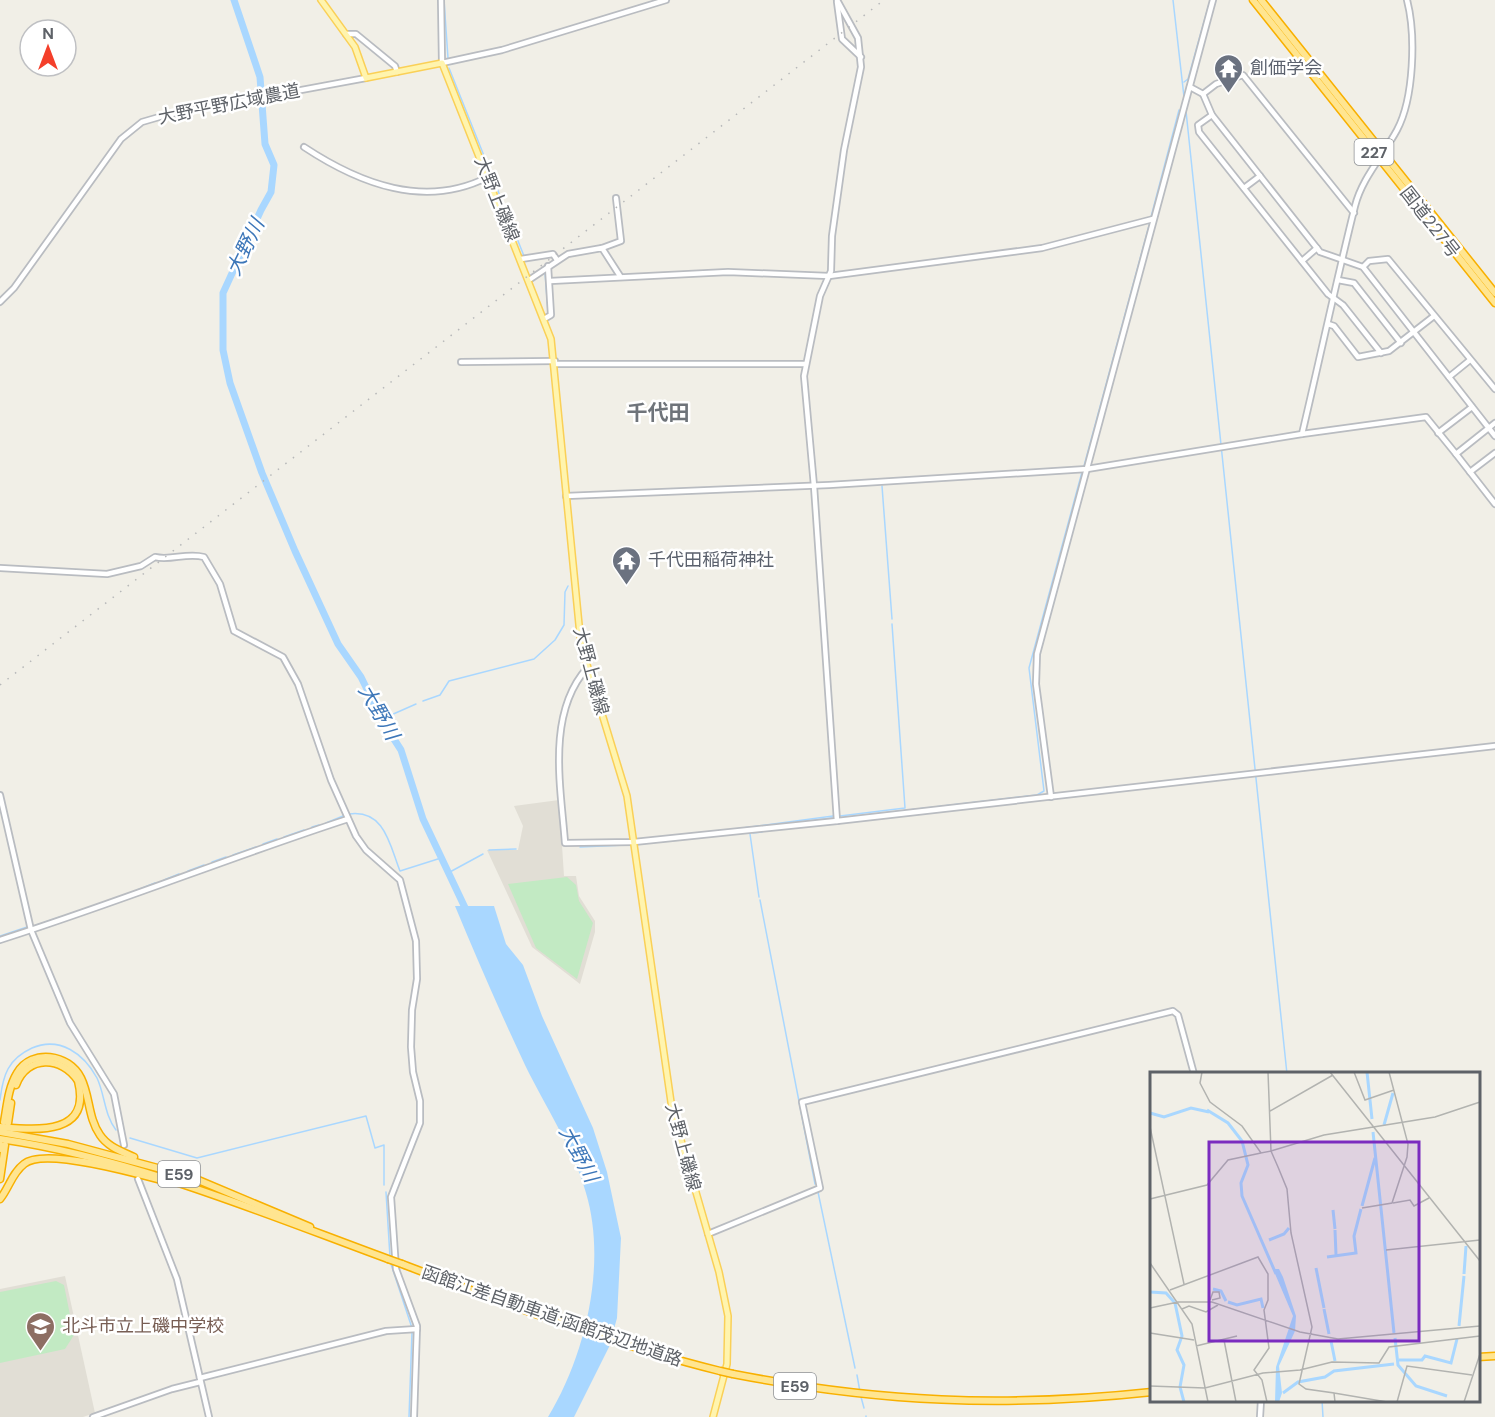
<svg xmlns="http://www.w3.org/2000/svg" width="1495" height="1417" font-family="'DM Sans','Noto Sans JP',sans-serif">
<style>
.education{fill:#e1ded5}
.green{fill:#c2eac3}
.water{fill:#a9d7ff}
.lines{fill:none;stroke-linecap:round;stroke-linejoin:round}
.stream{stroke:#a9d7ff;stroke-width:1.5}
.river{stroke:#a9d7ff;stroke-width:7}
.minor-casing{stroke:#b9bcc1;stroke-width:8}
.major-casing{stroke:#fad057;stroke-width:8}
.highway-casing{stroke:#f8b000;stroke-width:9}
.minor{stroke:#fff;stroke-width:4.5}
.major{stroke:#fff4ae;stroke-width:5}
.highway{stroke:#ffe590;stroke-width:6}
.rail{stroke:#b7b8b9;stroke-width:1.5;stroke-dasharray:1.5 8;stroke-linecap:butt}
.highway-bridge-casing{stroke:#f8b000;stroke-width:9;stroke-linecap:butt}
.highway-bridge{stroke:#ffe590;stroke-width:6}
.labels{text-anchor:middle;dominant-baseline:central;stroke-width:5;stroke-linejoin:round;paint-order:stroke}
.shield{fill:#fff;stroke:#8e9195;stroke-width:1.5}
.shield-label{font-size:16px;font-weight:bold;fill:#5e6268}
.worship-label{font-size:18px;fill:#5b616d;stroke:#fff;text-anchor:start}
.street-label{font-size:18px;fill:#5e6268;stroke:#fff}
.education-label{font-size:18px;fill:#785e54;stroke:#fff;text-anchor:start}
.water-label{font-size:20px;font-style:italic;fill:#3d77b9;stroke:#fff}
.quarter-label{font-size:21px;font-weight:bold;fill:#6f747a;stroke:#fff}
.inset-river{fill:none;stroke:#a9d7ff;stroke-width:3}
.inset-road{fill:none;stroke:#b2b3b0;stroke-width:1.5}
.view{fill:#7b2cbf;fill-opacity:0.15;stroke:#7b2cbf;stroke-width:3}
.inset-edge{fill:none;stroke:#5e6268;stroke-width:3}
</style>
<rect width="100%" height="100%" fill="#f1efe7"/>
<g class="education">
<polygon points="559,800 564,876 576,876 579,896 595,921 595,932 580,984 532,947 487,850 518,850 523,826 514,806"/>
<polygon points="65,1276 95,1413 83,1417 0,1417 0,1289"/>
</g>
<g class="green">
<polygon points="567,877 576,885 579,901 593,923 577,979 536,948 508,884"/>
<polygon points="56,1281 64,1285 74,1335 65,1349 0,1363 0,1292"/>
</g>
<path class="water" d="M455,906H494L506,944L523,965L542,1016L593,1128L607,1172L621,1238L617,1318L609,1347L574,1417H548C586,1355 607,1263 586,1193C575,1152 544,1104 525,1065C500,1012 477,959 455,906Z"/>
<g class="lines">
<g class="stream">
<polyline points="444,0 448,58"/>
<polyline points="1173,0 1184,97"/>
<polyline points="449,68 524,256"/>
<polyline points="1184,82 1188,79 1209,4"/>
<polyline points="1186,111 1287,1074"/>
<polyline points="1151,217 1179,110"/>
<polyline points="545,273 548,311"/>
<polyline points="1084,466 1150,222"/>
<polyline points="882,486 892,619"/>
<polyline points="423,701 440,695 449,681 534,659 555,640 564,625 565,592 568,586"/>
<polyline points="382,719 416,704"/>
<path d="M349,814C385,809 390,846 400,871L441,858"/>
<polyline points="840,816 905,808 892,624"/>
<polyline points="840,818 1037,795 1044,791 1029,668 1082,472"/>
<polyline points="326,823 343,816"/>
<polyline points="765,826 832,818"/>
<polyline points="312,827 319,825"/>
<polyline points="735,829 833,816"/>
<polyline points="753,833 762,832"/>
<polyline points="750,834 759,897"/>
<polyline points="284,837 304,830"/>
<polyline points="263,844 277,839"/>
<polyline points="640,844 733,834"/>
<polyline points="580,847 625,845"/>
<polyline points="489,850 516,849"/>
<polyline points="233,855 256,847"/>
<polyline points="212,862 226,857"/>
<polyline points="188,871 204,865"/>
<polyline points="448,873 483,854"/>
<polyline points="164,880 179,874"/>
<polyline points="135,891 155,883"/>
<polyline points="119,897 128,894"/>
<polyline points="760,900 815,1184"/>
<polyline points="69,914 85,909"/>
<polyline points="37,925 60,917"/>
<polyline points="0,936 27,927"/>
<path d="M0,1100C3,1075 8,1059 32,1048C60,1036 84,1054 97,1078C105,1095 104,1114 116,1130"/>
<polyline points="130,1138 197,1158 366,1116 375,1148 384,1145 384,1185"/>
<polyline points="386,1192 390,1257"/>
<polyline points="818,1192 855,1368"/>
<polyline points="390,1261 412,1328"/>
<polyline points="857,1375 860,1392"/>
<polyline points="861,1397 864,1408"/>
<polyline points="1322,1400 1323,1417"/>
<polyline points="866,1416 866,1417"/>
<polyline points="409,1417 412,1332"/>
</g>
<polyline class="river" points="234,0 260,77 265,144 274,165 271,192 261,210 223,293 223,350 230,383 262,473 295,551 338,644 361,677 383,722 401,750 423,819 468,914"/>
<defs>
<g id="minor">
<polyline points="441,0 442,63 502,50 666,0"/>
<polyline points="837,2 842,39 861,57"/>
<polyline points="346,34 356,34 395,66 397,72"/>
<polyline points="1190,87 1203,94 1216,84 1243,75 1354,213"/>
<polyline points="1203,94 1212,115 1320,252 1363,267 1495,436"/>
<polyline points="1212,115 1198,125 1199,132 1328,294 1343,305 1381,353"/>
<path d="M304,147C360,184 425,209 488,177"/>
<polyline points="1244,188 1260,176"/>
<polyline points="602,248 621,241 616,198"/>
<polyline points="521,259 553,254 557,260"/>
<polyline points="1302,261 1317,248"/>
<polyline points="1363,267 1369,261 1388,259 1495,389"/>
<polyline points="529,280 568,254 602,248 620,276"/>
<polyline points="1338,280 1354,283 1401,343"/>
<polyline points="550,281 728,272 829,276 1042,248 1153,219"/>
<polyline points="0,302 14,288 121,139 142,122 166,115 366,78"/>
<polyline points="544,319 551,315 548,266"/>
<polyline points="1328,324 1334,326 1358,357 1389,351 1434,316"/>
<polyline points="461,362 555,361"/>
<polyline points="555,364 806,364"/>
<polyline points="1449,377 1470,360"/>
<polyline points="1438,433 1472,407"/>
<polyline points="1302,434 1426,417 1456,454 1495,423"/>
<polyline points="1456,454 1495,504"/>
<polyline points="1470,472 1495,453"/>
<path d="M566,496L829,485L1087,469L1302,434C1320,358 1336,282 1355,206C1362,178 1383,156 1397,130C1414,98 1416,35 1407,0"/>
<path d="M0,568L107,574L141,566L155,557C171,561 187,552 204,557L220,584L234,631L283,657L298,684L331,780L356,836L366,850L400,880L416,941L417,979L412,1010L411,1047L413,1072L420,1101V1123L391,1197L396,1269L417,1326L414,1417"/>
<path d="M587,668C546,714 561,788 565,843L634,842L837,821L1495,746"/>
<polyline points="0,795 31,930 70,1023 114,1094 124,1145"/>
<polyline points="1051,797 1036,684 1037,654 1213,0"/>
<polyline points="837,821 814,486 804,376 820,296 831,271 832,236 844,150 861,67 858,38 837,0"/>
<path d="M0,940C117,903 231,857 348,819"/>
<polyline points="138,1179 177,1279 209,1417"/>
<polyline points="708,1234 820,1188 802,1102 1173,1011 1178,1015 1194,1074"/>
<polyline points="200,1378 386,1331 417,1329"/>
<polyline points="93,1417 172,1389 200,1382"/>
<polyline points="1260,1417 1261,1400"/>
</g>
<polyline id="major" points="321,0 355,47 366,78 442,63 551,339 581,645 627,796 672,1109 719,1272 728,1316 727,1364 713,1417"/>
<g id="highway">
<polyline points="1253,0 1495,303"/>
<polyline points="1261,0 1495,293"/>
<path d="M4,1122C7,1106 8,1088 17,1073C32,1048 69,1054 81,1078C90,1096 88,1118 100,1135C108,1147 121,1151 134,1157"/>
<polyline points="8,1123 11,1103"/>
<path d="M0,1127C36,1130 92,1136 78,1081C62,1056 27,1055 16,1085"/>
<polyline points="0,1132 68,1144 191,1177 310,1227"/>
<path d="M0,1139C135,1159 260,1212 388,1259"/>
<polyline points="0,1149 1,1145"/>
<polyline points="0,1179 5,1145"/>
<path d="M0,1199C9,1188 12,1173 24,1164C43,1147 135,1173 161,1180"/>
<path d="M402,1264C507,1304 611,1344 720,1371"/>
<polyline points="1478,1357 1495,1356"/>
<path d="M733,1374C878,1402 1004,1408 1152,1392"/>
</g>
</defs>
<use href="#minor" class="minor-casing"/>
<use href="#major" class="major-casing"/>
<use href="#highway" class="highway-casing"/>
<use href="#minor" class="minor"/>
<use href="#major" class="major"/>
<use href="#highway" class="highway"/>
<polyline class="rail" points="0,685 884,0"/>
<defs>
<g id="highway-bridge">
<polyline points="388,1259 402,1264"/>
<polyline points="720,1371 733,1374"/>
</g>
</defs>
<use href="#highway-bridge" class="highway-bridge-casing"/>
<use href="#highway-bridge" class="highway-bridge"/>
</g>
<defs>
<symbol id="temple-pin" viewBox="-11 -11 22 30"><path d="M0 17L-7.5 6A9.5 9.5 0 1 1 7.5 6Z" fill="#6b7280" stroke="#fff"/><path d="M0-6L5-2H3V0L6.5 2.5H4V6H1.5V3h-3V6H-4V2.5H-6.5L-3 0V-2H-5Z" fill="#fff"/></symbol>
<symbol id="school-pin" viewBox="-11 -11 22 30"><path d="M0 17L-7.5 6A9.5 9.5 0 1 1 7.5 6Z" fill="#8d6e63" stroke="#fff"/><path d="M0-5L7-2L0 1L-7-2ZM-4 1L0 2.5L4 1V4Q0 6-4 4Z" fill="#fff"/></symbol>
</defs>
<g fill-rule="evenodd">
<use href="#temple-pin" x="1212" y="52" width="33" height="45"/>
<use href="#temple-pin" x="610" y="544" width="33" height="45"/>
<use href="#school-pin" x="24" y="1310" width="33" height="45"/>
</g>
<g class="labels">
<g class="shield">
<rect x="1354.5" y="139" width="39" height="26" rx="4.5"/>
<rect x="158" y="1161" width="42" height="26" rx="4.5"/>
<rect x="774" y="1373" width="42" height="26" rx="4.5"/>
</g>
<g class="shield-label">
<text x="1374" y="152">227</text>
<text x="179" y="1174">E59</text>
<text x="795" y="1386">E59</text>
</g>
<g class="worship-label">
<text x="1250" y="68">創価学会</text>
<text x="648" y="560">千代田稲荷神社</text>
</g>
<g class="street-label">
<text transform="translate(229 104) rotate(-11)">大野平野広域農道</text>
<text transform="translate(497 199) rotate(68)">大野上磯線</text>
<text transform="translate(1430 222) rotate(52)">国道227号</text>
<text transform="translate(591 671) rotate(75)">大野上磯線</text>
<text transform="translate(683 1147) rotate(75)">大野上磯線</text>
<text transform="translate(552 1316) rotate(19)">函館江差自動車道;函館茂辺地道路</text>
</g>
<g class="education-label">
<text x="62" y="1326">北斗市立上磯中学校</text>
</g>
<g class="water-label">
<text transform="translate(245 247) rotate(-64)">大野川</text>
<text transform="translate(379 712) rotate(60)">大野川</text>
<text transform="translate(579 1154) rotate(62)">大野川</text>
</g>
<g class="quarter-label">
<text x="658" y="413">千代田</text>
</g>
</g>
<g transform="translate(1150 1072)">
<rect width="330" height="330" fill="#f1efe7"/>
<path d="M123,197H129L133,205L146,244L145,259L129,294L132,321L129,330H125L126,295L143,244Z" fill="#a9d7ff"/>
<path class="inset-river" d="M217,0L222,47M57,38L78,51L92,69L98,93L91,111L92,124L126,202M0,41L14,45L41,36L59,40M234,53L243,21M223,60L244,261M212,134L225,86M183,138L185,157M185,158L186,183M119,168L134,162L139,156M177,185L206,181L204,164L211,137M166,196L174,236M314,202L316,174M63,217L71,219L76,229M0,220L16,221L25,231L32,264L27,278L34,293L30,315L34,330M78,230L87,233L111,227L113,236M174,237L179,262M309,254L314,204M245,266L248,293L266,314L297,324M181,269L185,289M249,288H272L275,284L301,291L307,267M133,321L148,310L175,305L184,299L244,292"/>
<path class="inset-road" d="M52,0L50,11L60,30L92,54L111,81L121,79L128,95L137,117L141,161L162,255L149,312L156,317L184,321L185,330M118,0L121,79L174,63L285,45L330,30M180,0L330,189M204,0L215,28L244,18M120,39L183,3M0,55L34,212M0,127L57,113L78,88L111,81M243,131L260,128L264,134L279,126M212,136L242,131L257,85L258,72L239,0M236,178L330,168M0,191L42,252L58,330M20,218L108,185L118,202V228L114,238L119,276L104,298L112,308L117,330M60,228L63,220H69L70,226L62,228M0,236L28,230H62L150,260L188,267L330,254M32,237L39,234L56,240L68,233M0,261L44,268M74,268L86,330M46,274L87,264M0,314L55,316L113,301L150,298L182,290L229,291L239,275L330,264M184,321L237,330M247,330L257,294L322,303M314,330L330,282"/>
<path class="view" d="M59,70H269V269H59Z"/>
<rect width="330" height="330" class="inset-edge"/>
</g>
<g transform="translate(48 48)"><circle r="28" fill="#ffffff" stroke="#bfc0c3" stroke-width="1.5"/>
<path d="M0-4.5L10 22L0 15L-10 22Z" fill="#f43f2a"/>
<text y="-9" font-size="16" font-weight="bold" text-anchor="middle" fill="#5e6268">N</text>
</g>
</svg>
